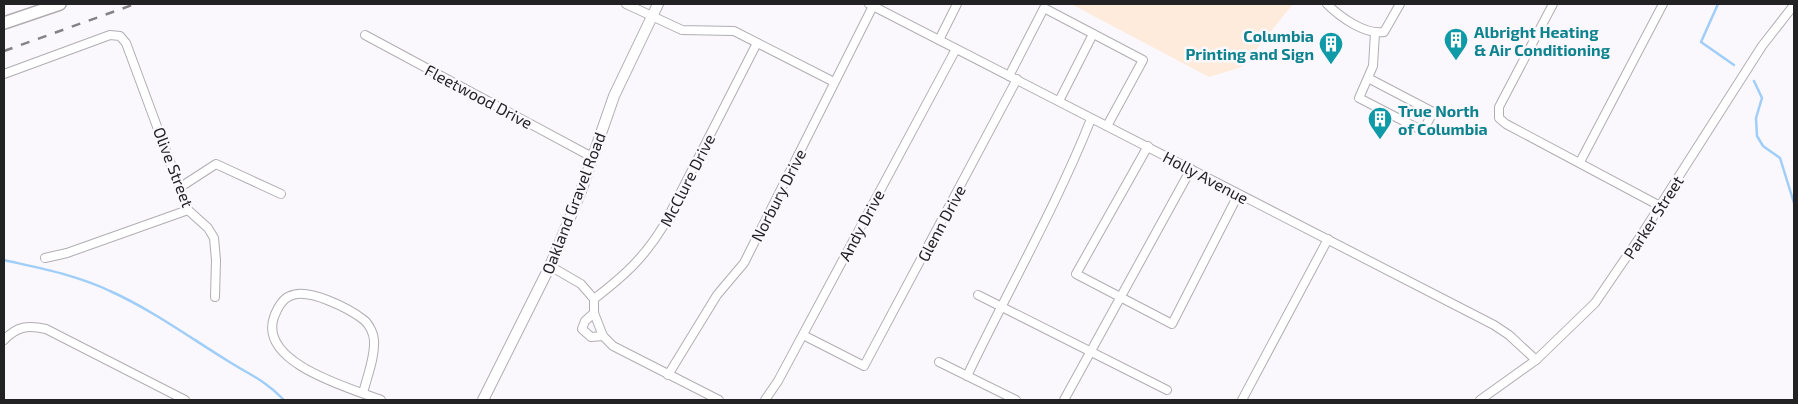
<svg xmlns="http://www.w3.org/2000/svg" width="1798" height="404" font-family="'Exo 2',sans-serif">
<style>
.industrial{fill:#ffebdb}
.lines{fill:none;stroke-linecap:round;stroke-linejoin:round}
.stream{stroke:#a0cef8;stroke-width:2.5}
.minor-casing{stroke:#b0aeb3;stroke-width:10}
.tertiary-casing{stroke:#b0aeb3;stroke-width:12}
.secondary-casing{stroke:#b0aeb3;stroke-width:14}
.minor{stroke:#fff;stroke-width:8}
.tertiary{stroke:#fff;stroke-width:10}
.secondary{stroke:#fff;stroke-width:11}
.rail{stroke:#848285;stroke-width:2.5;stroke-dasharray:9 9;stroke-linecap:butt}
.labels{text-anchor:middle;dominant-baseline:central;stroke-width:5;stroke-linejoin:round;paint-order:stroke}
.culture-label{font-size:16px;font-weight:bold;fill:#0d838f;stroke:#faf8fd;text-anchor:start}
.street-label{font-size:16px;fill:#222123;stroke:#faf8fd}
</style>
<rect width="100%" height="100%" fill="#faf8fd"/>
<polygon class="industrial" points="1071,4 1293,4 1242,67 1209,77"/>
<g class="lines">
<g class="stream">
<polyline points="1718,4 1701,42 1734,65"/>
<polyline points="1754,81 1762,98 1756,118 1757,136 1763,146 1780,158 1794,203"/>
<path d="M4,260C39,268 77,275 110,291C152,310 189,337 228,361C250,375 265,380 284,400"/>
</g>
<defs>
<g id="minor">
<polyline points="626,4 682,30 734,31 834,82"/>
<polyline points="869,4 1494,325 1509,335 1536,360"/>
<path d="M1327,4C1340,17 1365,35 1384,32L1400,4"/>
<polyline points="1553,4 1499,107 1499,118 1506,124 1660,206"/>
<polyline points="365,35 592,157"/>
<polyline points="939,40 957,4"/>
<polyline points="4,74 110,35 120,36 126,43 188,210 208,228 214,238 216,260 215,297"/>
<polyline points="1009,76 1044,8 1143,60 1107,126"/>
<polyline points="1368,78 1433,112 1423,131 1359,98 1373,66 1375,33"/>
<polyline points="1059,101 1093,34"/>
<polyline points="1148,146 1076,274 1172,324 1238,195"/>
<polyline points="1580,162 1663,4"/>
<polyline points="179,188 216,164 281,194"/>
<polyline points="45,258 67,253 188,210"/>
<polyline points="550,266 581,284 594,299 594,313 603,336 613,346 719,400"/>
<polyline points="978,295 1167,390"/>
<path d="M594,299C624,276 644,258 664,225L757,43"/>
<polyline points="594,313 585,321 582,329 591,337 603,336"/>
<polyline points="803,335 864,366 1017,79"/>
<path d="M4,340C17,326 28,325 46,329L185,400"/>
<polyline points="939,362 1016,400"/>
<polyline points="668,375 717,295 744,263 873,6"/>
<path d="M967,376C1008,290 1056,207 1091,119"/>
<path d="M363,393C367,377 375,357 374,341C374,334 369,324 364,320C350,309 308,287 290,296C282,299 277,309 274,317C258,363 350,388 381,400"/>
<polyline points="765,400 778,381 956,49"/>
<polyline points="1064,400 1191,169"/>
<polyline points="1242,400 1328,239"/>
<polyline points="1480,400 1536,360 1595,303 1642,234 1762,46 1794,5"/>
</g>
<polyline id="tertiary" points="483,400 550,266 581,191 614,96 658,4"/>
<polyline id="secondary" points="4,23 60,4"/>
</defs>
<use href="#minor" class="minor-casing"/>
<use href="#tertiary" class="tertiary-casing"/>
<use href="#secondary" class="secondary-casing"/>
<use href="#minor" class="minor"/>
<use href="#tertiary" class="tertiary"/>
<use href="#secondary" class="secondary"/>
<polyline class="rail" points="4,51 135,4"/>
</g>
<defs>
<symbol id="building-pin" viewBox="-11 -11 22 30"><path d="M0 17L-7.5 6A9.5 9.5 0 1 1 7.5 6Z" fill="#0f9aa8" stroke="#faf8fd"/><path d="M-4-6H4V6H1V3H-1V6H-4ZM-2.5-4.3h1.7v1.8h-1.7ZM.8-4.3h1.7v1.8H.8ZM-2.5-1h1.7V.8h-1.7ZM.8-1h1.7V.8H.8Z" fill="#fff"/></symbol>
</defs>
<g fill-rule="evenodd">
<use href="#building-pin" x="1442" y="26" width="28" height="38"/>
<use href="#building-pin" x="1317" y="30" width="28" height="38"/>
<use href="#building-pin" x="1366" y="105" width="28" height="38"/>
</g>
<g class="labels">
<g class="culture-label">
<text x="1474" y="31">Albright Heating<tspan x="1474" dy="18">&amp; Air Conditioning</tspan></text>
<text x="1314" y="35" text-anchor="end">Columbia<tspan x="1314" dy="18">Printing and Sign</tspan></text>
<text x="1398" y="110">True North<tspan x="1398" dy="18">of Columbia</tspan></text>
</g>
<g class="street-label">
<text transform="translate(479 96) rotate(28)">Fleetwood Drive</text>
<text transform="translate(174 167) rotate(69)">Olive Street</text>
<text transform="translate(1206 177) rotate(28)">Holly Avenue</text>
<text transform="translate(687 180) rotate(-63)">McClure Drive</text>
<text transform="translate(778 195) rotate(-63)">Norbury Drive</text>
<text transform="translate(573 203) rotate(-69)">Oakland Gravel Road</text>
<text transform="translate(1653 217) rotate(-57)">Parker Street</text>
<text transform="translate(941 223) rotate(-62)">Glenn Drive</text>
<text transform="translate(861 225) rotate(-62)">Andy Drive</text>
</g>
</g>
<rect width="1798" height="404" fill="none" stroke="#222123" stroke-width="10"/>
</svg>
